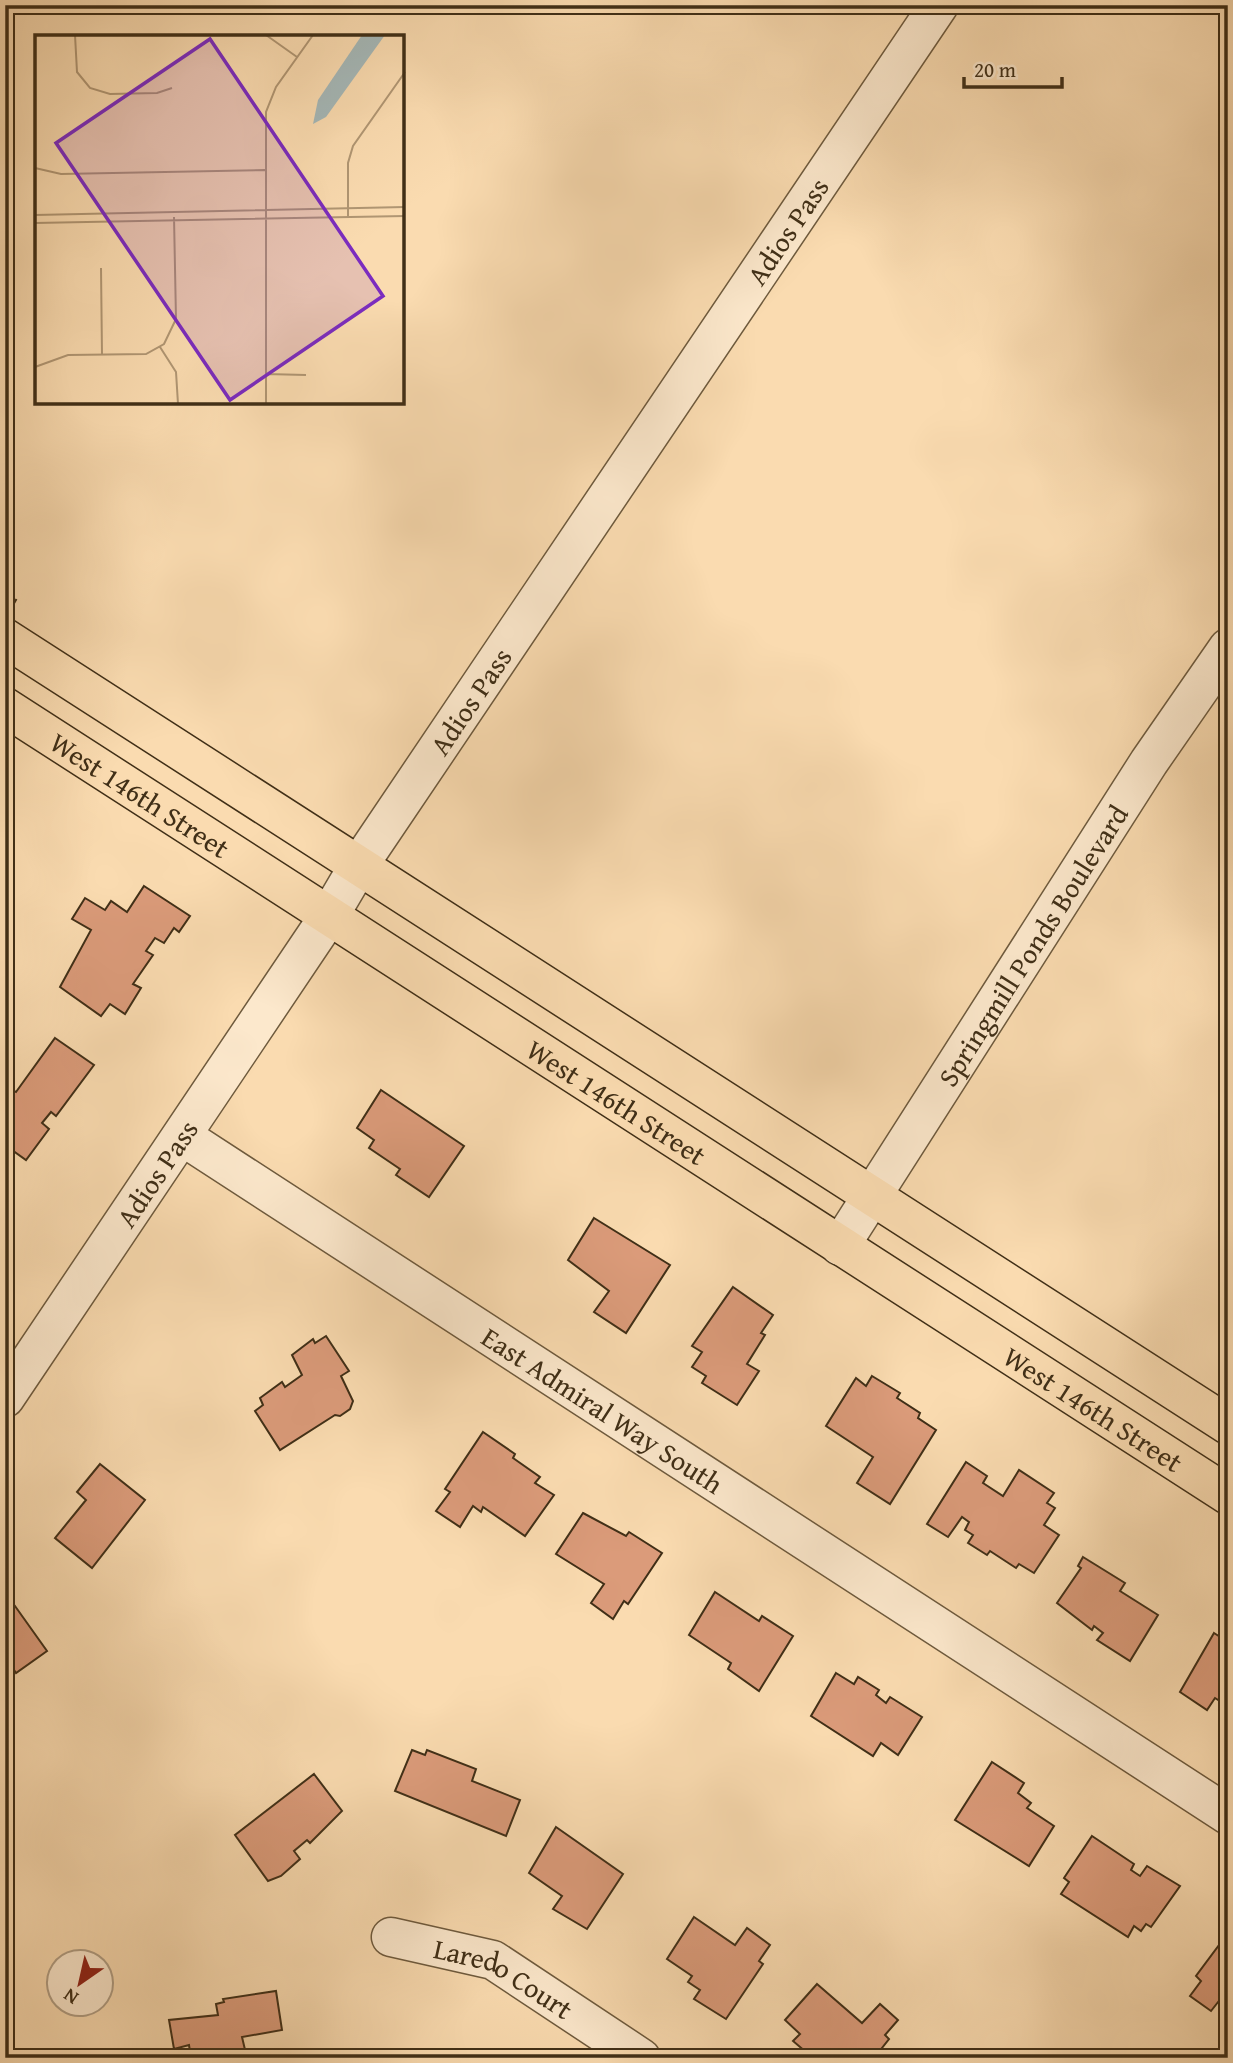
<svg xmlns="http://www.w3.org/2000/svg" width="1233" height="2063" font-family="'Gentium Book Plus',serif">
<style>
.building{fill:#db9b7a;stroke:#402f17;stroke-width:2}
.lines{fill:none;stroke-linecap:round;stroke-linejoin:round}
.minor-casing{stroke:#6e5a3d;stroke-width:41}
.major-casing{stroke:#402f17;stroke-width:41}
.path{stroke:#402f17;stroke-width:4.5;stroke-dasharray:2 3.5;stroke-linecap:butt}
.minor{stroke:#fce8cc;stroke-width:38}
.major{stroke:#fadbb0;stroke-width:38}
.labels{text-anchor:middle;dominant-baseline:central;stroke-width:7;stroke-linejoin:round;paint-order:stroke}
.street-label{font-size:28px;fill:#402f17;stroke:#fce8cc}
.inset-road{fill:none;stroke:#b09673;stroke-width:2}
.view{fill:#7b2cbf;fill-opacity:0.15;stroke:#7b2cbf;stroke-width:3.5}
.inset-edge{fill:none;stroke:#402f17;stroke-width:3.5}
</style>
<rect width="100%" height="100%" fill="#fadbb0"/>
<filter id="stains"><feTurbulence type="fractalNoise" baseFrequency=".00286" numOctaves="4"/><feColorMatrix values="0 0 0 0 .2 0 0 0 0 .09 0 0 0 0 .02 0 0 0 .5 -.17"/></filter>
<radialGradient id="worn" r=".72"><stop offset=".6" stop-color="#630" stop-opacity="0"/><stop offset="1" stop-color="#630" stop-opacity=".3"/></radialGradient>
<g class="building">
<polygon points="144,886 190,916 179,932 174,928 164,943 155,938 146,951 153,955 133,984 141,988 125,1014 110,1004 101,1016 60,987 91,930 72,919 85,898 105,910 111,901 127,912"/>
<polygon points="55,1038 94,1065 56,1116 51,1112 42,1123 49,1129 26,1160 5,1145 5,1085 16,1092"/>
<polygon points="381,1090 464,1146 429,1197 396,1175 400,1169 369,1148 374,1140 357,1128"/>
<polygon points="594,1218 670,1265 626,1333 594,1312 609,1291 568,1260"/>
<polygon points="733,1287 773,1315 761,1333 765,1335 747,1364 759,1371 737,1405 702,1383 706,1376 692,1367 702,1352 692,1346"/>
<polygon points="326,1336 349,1371 341,1376 353,1401 350,1409 340,1416 335,1415 280,1450 255,1411 263,1405 260,1398 282,1382 285,1387 302,1375 292,1355 313,1339 315,1343"/>
<polygon points="872,1376 900,1393 897,1398 920,1413 918,1418 936,1430 890,1504 857,1483 873,1457 826,1426 856,1378 866,1386"/>
<polygon points="483,1432 515,1454 513,1458 540,1477 535,1483 554,1495 525,1536 483,1507 481,1512 473,1506 460,1527 436,1511 450,1492 445,1489"/>
<polygon points="966,1462 987,1476 983,1483 1003,1496 1019,1470 1054,1493 1047,1503 1055,1508 1044,1525 1059,1535 1034,1573 1019,1564 1016,1568 990,1551 987,1555 968,1543 973,1535 965,1530 969,1522 962,1517 948,1537 927,1524"/>
<polygon points="100,1464 145,1500 92,1568 55,1538 86,1500 77,1492"/>
<polygon points="583,1513 626,1536 629,1532 662,1553 628,1604 624,1601 613,1619 591,1603 604,1584 556,1554"/>
<polygon points="1083,1557 1125,1583 1120,1591 1158,1615 1130,1661 1097,1640 1103,1633 1094,1626 1092,1630 1057,1603 1081,1568 1078,1566"/>
<polygon points="5,1592 47,1651 16,1673 14,1670 5,1676"/>
<polygon points="715,1592 759,1621 762,1616 793,1636 759,1691 728,1669 731,1663 689,1635"/>
<polygon points="1214,1633 1228,1642 1228,1699 1223,1703 1215,1698 1207,1710 1180,1692"/>
<polygon points="836,1673 854,1684 858,1677 879,1690 876,1695 886,1703 890,1697 922,1717 898,1755 881,1743 873,1756 811,1716"/>
<polygon points="412,1750 425,1755 427,1750 476,1769 472,1781 520,1800 506,1836 395,1791"/>
<polygon points="992,1762 1024,1783 1018,1793 1031,1803 1027,1808 1054,1826 1029,1866 955,1820"/>
<polygon points="314,1774 342,1811 310,1843 307,1840 294,1851 300,1859 281,1876 268,1881 235,1835"/>
<polygon points="556,1827 623,1874 587,1929 553,1909 562,1896 529,1873"/>
<polygon points="1092,1836 1134,1864 1131,1870 1140,1876 1147,1866 1180,1886 1151,1927 1146,1924 1141,1931 1134,1926 1128,1937 1061,1894 1069,1882 1064,1878"/>
<polygon points="694,1917 735,1945 747,1928 770,1945 759,1961 763,1964 726,2019 694,1999 700,1990 688,1982 692,1976 667,1959"/>
<polygon points="1228,1933 1228,2001 1222,1997 1211,2011 1190,1996 1201,1981 1196,1976"/>
<polygon points="817,1984 862,2023 880,2004 898,2020 885,2035 889,2039 874,2058 813,2058 793,2041 800,2034 785,2020"/>
<polygon points="276,1991 282,2030 242,2037 246,2054 250,2054 250,2058 191,2058 189,2045 174,2049 169,2020 218,2015 216,2004 224,2002 223,1999"/>
</g>
<g class="lines">
<defs>
<g id="minor">
<path id="s1" d="M182,1136L1228,1815"/>
<path id="s2" d="M840,1246L1149,762L1228,648"/>
<path id="s3" d="M5,1398L329,916L359,865L939,5"/>
<path id="s4" d="M391,1937L493,1960L641,2058"/>
</g>
<g id="major">
<polyline points="5,638 1228,1425"/>
<path id="s5" d="M5,707L1228,1495"/>
</g>
</defs>
<use href="#minor" class="minor-casing"/>
<use href="#major" class="major-casing"/>
<polyline class="path" points="5,595 17,602"/>
<use href="#minor" class="minor"/>
<use href="#major" class="major"/>
</g>
<g class="labels">
<g class="street-label">
<text stroke="none"><textPath href="#s3" startOffset="1405">Adios Pass</textPath></text>
<text stroke="none"><textPath href="#s3" startOffset="838">Adios Pass</textPath></text>
<text stroke="none"><textPath href="#s5" startOffset="161">West 146th Street</textPath></text>
<text stroke="none"><textPath href="#s2" startOffset="357">Springmill Ponds Boulevard</textPath></text>
<text stroke="none"><textPath href="#s5" startOffset="728">West 146th Street</textPath></text>
<text stroke="none"><textPath href="#s3" startOffset="271">Adios Pass</textPath></text>
<text stroke="none"><textPath href="#s5" startOffset="1295">West 146th Street</textPath></text>
<text stroke="none"><textPath href="#s1" startOffset="502">East Admiral Way South</textPath></text>
<text stroke="none"><textPath href="#s4" startOffset="121">Laredo Court</textPath></text>
</g>
</g>
<g transform="translate(35 35)">
<rect width="369" height="369" fill="#fadbb0"/>
<path d="M327,0H350L291,82L278,89L283,65Z" fill="#a5b8b8"/>
<path class="inset-road" d="M40,0L42,37L55,53L75,59L122,58L137,53M231,0L262,22M0,133L26,139L230,135M0,180L370,172M313,182V128L318,111L370,37M0,188L370,181M66,233L67,320M125,312L141,337L143,369M0,332L33,320L111,319L129,309L141,284L139,182M231,339L271,340M231,369V77L241,52L278,0"/>
<path class="view" d="M175,4L348,261L195,365L21,108Z"/>
<rect width="369" height="369" class="inset-edge"/>
</g>
<rect width="1233" height="2063" fill="none" stroke="#fadbb0" stroke-width="28"/>
<rect x="7" y="7" width="1219" height="2049" fill="none" stroke="#402f17" stroke-width="3.5"/>
<rect x="14" y="14" width="1205" height="2035" fill="none" stroke="#402f17" stroke-width="2"/>
<g transform="translate(80 1983) rotate(214)"><circle r="33" fill="#fce8cc" stroke="#b19e84" stroke-width="2"/>
<path d="M0-5L12 26L0 18L-12 26Z" fill="#8f2418"/>
<text y="-10" font-size="19" font-weight="bold" text-anchor="middle" fill="#402f17">N</text>
</g>
<path d="M964 77v10h98v-10" fill="none" stroke="#402f17" stroke-width="3.5"/>
<text x="974" y="77" font-size="21" fill="#402f17" stroke="#fce8cc" stroke-width="5" paint-order="stroke">20 m</text>
<rect width="100%" height="100%" filter="url(#stains)"/>
<rect width="100%" height="100%" fill="url(#worn)"/>
</svg>
